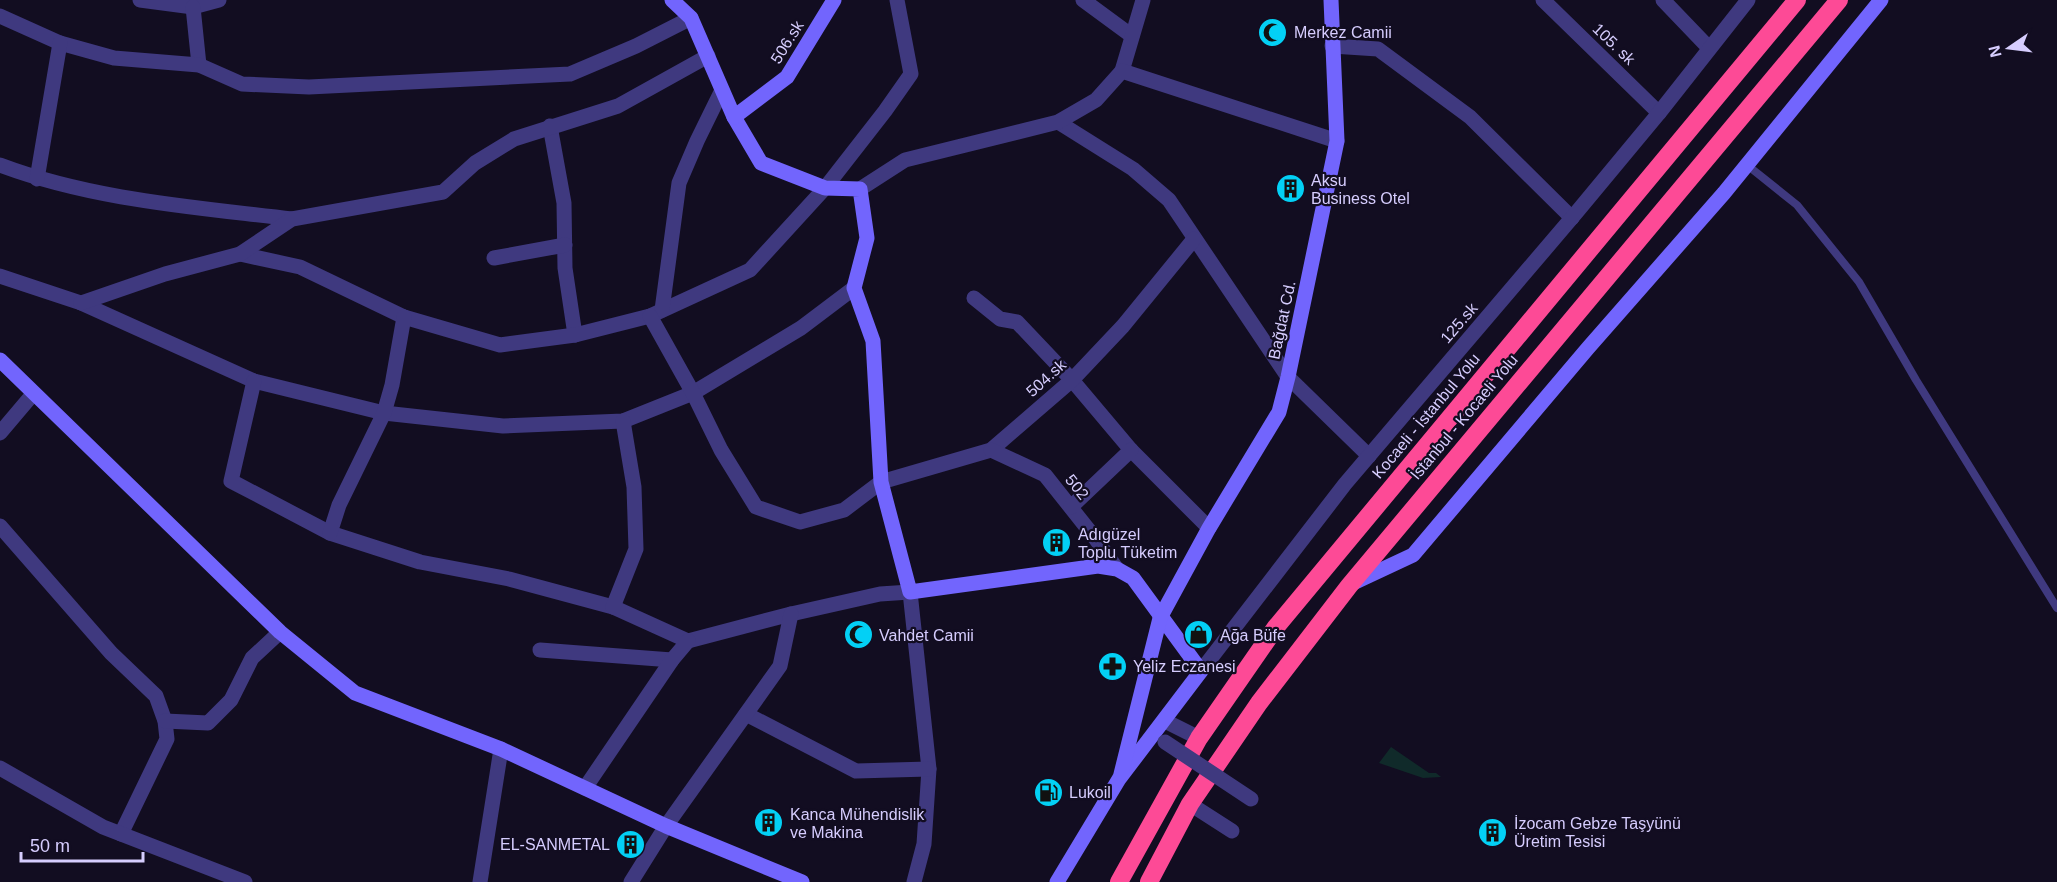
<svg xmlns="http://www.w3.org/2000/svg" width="2057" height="882" font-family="Helvetica,sans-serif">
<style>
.green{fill:#102a2a}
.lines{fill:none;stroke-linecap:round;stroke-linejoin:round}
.lane{stroke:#3f397f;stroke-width:8}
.street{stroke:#3f397f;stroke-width:15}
.secondary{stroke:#7265fd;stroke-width:15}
.highway{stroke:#fd4a96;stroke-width:18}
.street-bridge{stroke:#3f397f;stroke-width:15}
.labels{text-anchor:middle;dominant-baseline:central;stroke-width:4.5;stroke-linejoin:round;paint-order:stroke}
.poi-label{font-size:16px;fill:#d6cdfe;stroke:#120d21;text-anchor:start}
.street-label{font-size:16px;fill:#d6cdfe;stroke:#120d21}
</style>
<rect width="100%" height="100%" fill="#120d21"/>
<polygon class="green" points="1391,747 1429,773 1436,773 1441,777 1423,778 1379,763"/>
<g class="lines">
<polyline class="lane" points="1747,165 1797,205 1859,282 1916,380 2057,608"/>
<g class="street">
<polyline points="140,0 193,7 219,0"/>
<polyline points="1083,0 1132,36"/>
<polyline points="1543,0 1659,113"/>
<polyline points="1663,0 1709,48"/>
<polyline points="193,7 199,65"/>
<polyline points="0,16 60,43 114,58 199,65 242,84 309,87 570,74 636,46 691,18"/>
<polyline points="1332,46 1378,49 1470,117 1572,218"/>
<polyline points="1122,71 1143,0"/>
<polyline points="1058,122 1133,169 1169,200 1288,377 1369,456"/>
<polyline points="550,126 564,203 565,268 575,335"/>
<path d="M0,165C93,200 194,207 292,219"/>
<polyline points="37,179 60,43"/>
<polyline points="860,189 905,160 1058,122 1096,100 1122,71 1337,141"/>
<polyline points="240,254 300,267 404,317 500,345 575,335 650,316 750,270 825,188 885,111 911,74 897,0"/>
<polyline points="494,258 565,245"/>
<polyline points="0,276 81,303 254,381 384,413 503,426 623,421 693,393 801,328 854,288"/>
<polyline points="974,298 1000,319 1017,322 1072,380 1131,450 1209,528"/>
<polyline points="81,303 165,274 240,254 292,219 443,192 475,163 514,139 618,106 708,56"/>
<polyline points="662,310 679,183 697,141 722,90"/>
<polyline points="650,316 693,393 721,450 756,507 800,522 844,510 881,482 991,450 1072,380 1123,326 1194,239"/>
<polyline points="254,381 231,481 330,533 420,562 509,579 613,607 688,641 791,614 880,594 910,592 929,769 924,844 914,882"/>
<polyline points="0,433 33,394"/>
<polyline points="991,450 1045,475 1095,538 1117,569"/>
<polyline points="1071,507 1131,450"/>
<polyline points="0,526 111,653 156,696 165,721 167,739 121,834"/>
<polyline points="330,533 339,505 384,413 392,385 404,317"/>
<polyline points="613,607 636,549 634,487 623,421"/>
<polyline points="540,650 672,660"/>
<polyline points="1201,671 1345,484 1576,213 1659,113 1748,0"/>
<polyline points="746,714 856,771 929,769"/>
<polyline points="165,721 208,723 231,700 252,658 280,632"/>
<polyline points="1165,721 1199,738"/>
<polyline points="0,768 103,827 245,882"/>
<polyline points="585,788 672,660 688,641"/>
<polyline points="1190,804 1232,831"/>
<polyline points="480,882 501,749"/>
<polyline points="631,882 666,826 780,666 791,614"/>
</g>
<g class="secondary">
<polyline points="672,0 691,18 734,117 761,163 825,188 860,189 867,238 854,288 873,341 881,482 910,592 1098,566 1117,569 1133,578 1201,671 1119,779 1057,882"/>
<polyline points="734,117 787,77 834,0"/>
<polyline points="0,360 280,632 355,693 501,749 666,826 802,882"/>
<polyline points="1351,584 1413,555 1588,348 1724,193 1881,0"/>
<polyline points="1121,774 1160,618 1209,528 1279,412 1288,377 1337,141 1331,0"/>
</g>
<g class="highway">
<polyline points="1119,882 1199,738 1276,627 1797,0"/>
<polyline points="1149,882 1190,804 1259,703 1349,586 1839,0"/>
</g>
<polyline class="street-bridge" points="1165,742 1251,799"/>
</g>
<defs>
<symbol id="mosque-disc" viewBox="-11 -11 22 22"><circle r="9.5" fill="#03d0f5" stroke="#120d21"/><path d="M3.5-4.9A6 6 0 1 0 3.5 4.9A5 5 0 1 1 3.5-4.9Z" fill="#111"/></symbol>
<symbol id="building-disc" viewBox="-11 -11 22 22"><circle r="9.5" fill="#03d0f5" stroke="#120d21"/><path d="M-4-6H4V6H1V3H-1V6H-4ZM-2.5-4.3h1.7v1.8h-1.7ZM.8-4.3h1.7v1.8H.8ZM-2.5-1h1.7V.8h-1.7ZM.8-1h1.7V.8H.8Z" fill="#111"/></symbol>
<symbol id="shop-disc" viewBox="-11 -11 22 22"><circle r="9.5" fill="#03d0f5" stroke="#120d21"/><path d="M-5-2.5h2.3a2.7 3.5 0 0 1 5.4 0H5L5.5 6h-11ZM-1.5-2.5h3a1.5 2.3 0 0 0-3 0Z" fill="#111"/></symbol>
<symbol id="pharmacy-disc" viewBox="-11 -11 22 22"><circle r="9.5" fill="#03d0f5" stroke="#120d21"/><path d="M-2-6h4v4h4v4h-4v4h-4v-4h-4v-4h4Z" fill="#111"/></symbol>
<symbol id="fuel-disc" viewBox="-11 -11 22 22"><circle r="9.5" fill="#03d0f5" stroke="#120d21"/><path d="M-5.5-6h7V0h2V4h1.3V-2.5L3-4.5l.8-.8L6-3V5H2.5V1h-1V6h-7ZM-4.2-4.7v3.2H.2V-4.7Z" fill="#111"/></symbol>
</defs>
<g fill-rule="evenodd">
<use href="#mosque-disc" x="1256" y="16" width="33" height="33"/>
<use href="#building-disc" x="1274" y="172" width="33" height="33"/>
<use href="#building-disc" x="1040" y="526" width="33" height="33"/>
<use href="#mosque-disc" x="842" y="618" width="33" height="33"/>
<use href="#shop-disc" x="1182" y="618" width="33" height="33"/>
<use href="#pharmacy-disc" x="1096" y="650" width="33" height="33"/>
<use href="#fuel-disc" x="1032" y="776" width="33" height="33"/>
<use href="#building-disc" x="752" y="806" width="33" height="33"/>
<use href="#building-disc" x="1476" y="816" width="33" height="33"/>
<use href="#building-disc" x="614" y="828" width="33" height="33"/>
</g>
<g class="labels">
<g class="poi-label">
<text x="1294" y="32">Merkez Camii</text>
<text x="1311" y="180">Aksu<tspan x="1311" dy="18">Business Otel</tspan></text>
<text x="1078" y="534">Adıgüzel<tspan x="1078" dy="18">Toplu Tüketim</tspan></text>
<text x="879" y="635">Vahdet Camii</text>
<text x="1220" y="635">Ağa Büfe</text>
<text x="1133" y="666">Yeliz Eczanesi</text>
<text x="1069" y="792">Lukoil</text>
<text x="790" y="814">Kanca Mühendislik<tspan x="790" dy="18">ve Makina</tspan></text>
<text x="1514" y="823">İzocam Gebze Taşyünü<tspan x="1514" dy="18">Üretim Tesisi</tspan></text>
<text x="610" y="844" text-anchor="end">EL-SANMETAL</text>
</g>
<g class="street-label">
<text transform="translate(787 42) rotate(-58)">506.sk</text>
<text transform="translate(1614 44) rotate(44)">105. sk</text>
<text transform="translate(1282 320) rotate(-78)">Bağdat Cd.</text>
<text transform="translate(1459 323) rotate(-49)">125.sk</text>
<text transform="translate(1046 378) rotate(-42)">504.sk</text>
<text transform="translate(1426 416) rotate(-50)">Kocaeli - İstanbul Yolu</text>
<text transform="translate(1464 417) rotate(-50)">İstanbul - Kocaeli Yolu</text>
<text transform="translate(1077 487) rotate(51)">502</text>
</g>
</g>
<g transform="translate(2009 48) rotate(256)" stroke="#120d21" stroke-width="4.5" paint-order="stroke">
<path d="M0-4.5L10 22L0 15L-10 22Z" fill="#d6cdfe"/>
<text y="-9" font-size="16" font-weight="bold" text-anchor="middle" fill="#d6cdfe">N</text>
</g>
<path d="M21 852v9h122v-9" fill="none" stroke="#d6cdfe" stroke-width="3"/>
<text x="30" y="852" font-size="18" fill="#d6cdfe" stroke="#120d21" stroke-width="4.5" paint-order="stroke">50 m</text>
</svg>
